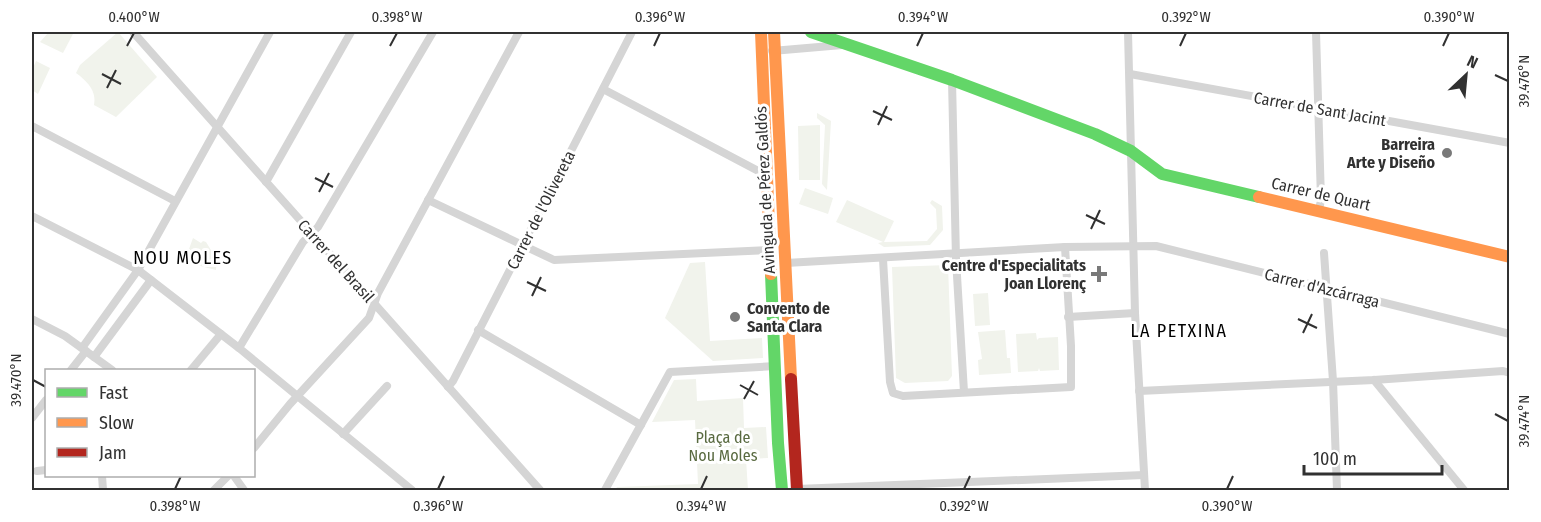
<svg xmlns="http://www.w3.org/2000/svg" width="1541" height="522" font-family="'Fira Sans Condensed',sans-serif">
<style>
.green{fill:#f1f3ec}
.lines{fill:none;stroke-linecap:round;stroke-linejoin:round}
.street{stroke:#d5d5d5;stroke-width:8}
.fast{stroke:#63d668;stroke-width:12}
.slow{stroke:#ff974d;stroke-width:12}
.jam{stroke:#b3261e;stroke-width:12}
.ticks{fill:none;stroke:#313131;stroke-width:2}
.poi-dot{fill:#797979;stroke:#fff;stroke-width:2}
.labels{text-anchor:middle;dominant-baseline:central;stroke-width:6;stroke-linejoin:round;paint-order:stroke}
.street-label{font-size:16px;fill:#313131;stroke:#fff}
.poi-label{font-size:16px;font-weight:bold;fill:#313131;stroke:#fff;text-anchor:end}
.park-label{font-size:16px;fill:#596a40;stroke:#fff}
.neighbourhood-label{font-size:18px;letter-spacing:1.5px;fill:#000;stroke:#fff}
.neatline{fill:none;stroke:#313131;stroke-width:2}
.ticks-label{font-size:15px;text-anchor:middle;fill:#313131}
</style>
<rect width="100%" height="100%" fill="#fff"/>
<g class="green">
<polygon points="49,32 74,32 63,53 40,42"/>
<path d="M118,32L157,77L116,117L94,105C97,91 87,81 76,73L80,65Z"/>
<polygon points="36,61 50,68 38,94 32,90 32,70"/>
<polygon points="817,113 831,121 827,190 822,184 825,125 817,118"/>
<polygon points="820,125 820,180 799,180 798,126"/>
<polygon points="805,188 833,198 828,214 799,204"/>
<polygon points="847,200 894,221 884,242 927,241 937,229 936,209 930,203 932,200 942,206 943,230 930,245 884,247 878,243 883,242 836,222"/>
<polygon points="193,238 201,243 203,241 206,242 214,255 217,255 216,270 200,266 198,256 189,249"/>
<polygon points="705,262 710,341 762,338 763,358 713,361 665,318 690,263"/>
<polygon points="948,265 952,376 948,381 905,383 896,378 892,267"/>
<polygon points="988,293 990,325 975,326 973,294"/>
<polygon points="1005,330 1007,358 1010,358 1011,373 979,375 978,360 982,359 978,332"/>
<polygon points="1036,333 1037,340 1039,338 1058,337 1059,370 1040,371 1039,368 1038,371 1018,372 1016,334"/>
<polygon points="696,379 697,401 743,398 744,428 766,427 768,458 746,459 748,490 615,490 617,487 698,484 695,420 652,422 674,380"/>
</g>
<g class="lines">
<g class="street">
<polyline points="133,32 540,490"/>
<polyline points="270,32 138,270 239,348 412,490"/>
<polyline points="1128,32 1135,313 1145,490"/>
<polyline points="1316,32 1321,200 1319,210"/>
<polyline points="772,51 842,45"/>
<polyline points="1130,74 1510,143"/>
<polyline points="952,80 956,259 964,392"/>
<polyline points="603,89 766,175"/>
<polyline points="32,126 175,201"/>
<polyline points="266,182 351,32"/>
<polyline points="428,200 554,260 770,250"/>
<polyline points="32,216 138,270 82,348"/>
<polyline points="1324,253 1333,381 1337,490"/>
<polyline points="883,259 890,382 893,393 903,396 1071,387 1071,346 1065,247"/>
<polyline points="786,263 1065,247 1156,246 1510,334"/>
<polyline points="1068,317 1135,313"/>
<polyline points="32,319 65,336 112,370"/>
<polyline points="478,330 641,425"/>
<polyline points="239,348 303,242 318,227 433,32"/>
<polyline points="94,357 151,280"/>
<polyline points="71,370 86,351"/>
<polyline points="191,370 221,334"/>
<polyline points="1374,380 1464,490"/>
<polyline points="448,387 453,381 632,32"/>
<polyline points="1139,391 1374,380 1503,371 1510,373"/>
<polyline points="32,418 46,400"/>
<polyline points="343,434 387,386"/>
<polyline points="254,448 290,404 369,318 378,293 519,32"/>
<polyline points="37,471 46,470"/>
<polyline points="102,476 103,490"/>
<polyline points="234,476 244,490"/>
<polyline points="797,489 1144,475"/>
<polyline points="214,490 228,476"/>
<polyline points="605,490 670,372 776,366"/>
</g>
<g class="fast">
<polyline points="811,32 952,80 1095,134 1131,151 1162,174 1259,197"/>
<polyline points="771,274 778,443 782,490"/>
</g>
<g class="slow">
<polyline points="761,32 771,274"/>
<polyline points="774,32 791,379"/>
<polyline points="1259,197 1510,257"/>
</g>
<polyline class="jam" points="791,379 797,490"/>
</g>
<path class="ticks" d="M127,46L134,33M390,46L397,33M654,46L660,33M917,46L923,33M1180,46L1186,33M1443,46L1449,33M102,74L121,84M1495,75L1508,81M107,88L116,70M873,111L892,120M878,125L887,106M315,178L333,187M319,192L329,173M1086,215L1105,224M1091,229L1100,210M527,282L546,291M532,296L541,277M1298,319L1317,328M1303,333L1312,314M33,380L46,387M740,385L758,395M744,399L754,381M1495,414L1508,421M175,489L181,476M438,489L444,476M701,489L707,476M964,489L970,476M1227,489L1233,476"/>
<g class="poi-dot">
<circle cx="1447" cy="153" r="6"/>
<path d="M1096 265h6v6h6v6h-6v6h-6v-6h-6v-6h6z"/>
<circle cx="735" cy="317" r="6"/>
</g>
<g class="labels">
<g class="street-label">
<text transform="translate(1320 109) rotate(10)">Carrer de Sant Jacint</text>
<text transform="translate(765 190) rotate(-93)">Avinguda de Pérez Galdós</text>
<text transform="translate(1321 194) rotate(13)">Carrer de Quart</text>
<text transform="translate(541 210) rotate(-63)">Carrer de l'Olivereta</text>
<text transform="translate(336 261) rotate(48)">Carrer del Brasil</text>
<text transform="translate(1322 288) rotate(14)">Carrer d'Azcárraga</text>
</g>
<g class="poi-label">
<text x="1435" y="144">Barreira<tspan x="1435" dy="18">Arte y Diseño</tspan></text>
<text x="1086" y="265">Centre d'Especialitats<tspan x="1086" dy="18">Joan Llorenç</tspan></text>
<text x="747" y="308" text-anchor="start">Convento de<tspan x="747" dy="18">Santa Clara</tspan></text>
</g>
<g class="park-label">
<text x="723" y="437">Plaça de<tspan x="723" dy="18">Nou Moles</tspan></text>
</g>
<g class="neighbourhood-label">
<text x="183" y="258">NOU MOLES</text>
<text x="1179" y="331">LA PETXINA</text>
</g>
</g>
<rect width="1541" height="522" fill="none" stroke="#ffffff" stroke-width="66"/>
<rect x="45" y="369" width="210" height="108" fill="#ffffff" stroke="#adadad" stroke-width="1.5"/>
<rect x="57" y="388" width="30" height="9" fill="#63d668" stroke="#adadad" stroke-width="1.5"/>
<text x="99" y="399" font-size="18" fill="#313131">Fast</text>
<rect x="57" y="418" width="30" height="9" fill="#ff974d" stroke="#adadad" stroke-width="1.5"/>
<text x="99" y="429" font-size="18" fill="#313131">Slow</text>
<rect x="57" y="448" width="30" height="9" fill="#b3261e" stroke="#adadad" stroke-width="1.5"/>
<text x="99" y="459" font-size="18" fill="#313131">Jam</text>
<g transform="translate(1466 75) rotate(26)" stroke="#ffffff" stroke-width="4.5" paint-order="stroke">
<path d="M0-4.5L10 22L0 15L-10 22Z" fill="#313131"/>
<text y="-9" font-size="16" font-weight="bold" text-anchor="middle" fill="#313131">N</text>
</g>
<path d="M1304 465v9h138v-9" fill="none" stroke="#313131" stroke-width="3"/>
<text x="1313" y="465" font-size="18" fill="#313131" stroke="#ffffff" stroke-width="4.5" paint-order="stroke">100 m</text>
<rect x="33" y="33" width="1475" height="456" class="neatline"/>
<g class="ticks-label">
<text x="134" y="22">0.400°W</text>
<text x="397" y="22">0.398°W</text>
<text x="660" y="22">0.396°W</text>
<text x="923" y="22">0.394°W</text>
<text x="1186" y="22">0.392°W</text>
<text x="1449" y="22">0.390°W</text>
<text transform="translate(1524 81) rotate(-90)" y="5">39.476°N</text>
<text transform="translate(16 380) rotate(-90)" y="5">39.470°N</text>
<text transform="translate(1524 421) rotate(-90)" y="5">39.474°N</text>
<text x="175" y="511">0.398°W</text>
<text x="438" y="511">0.396°W</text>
<text x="701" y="511">0.394°W</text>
<text x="964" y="511">0.392°W</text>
<text x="1227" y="511">0.390°W</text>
</g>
</svg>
